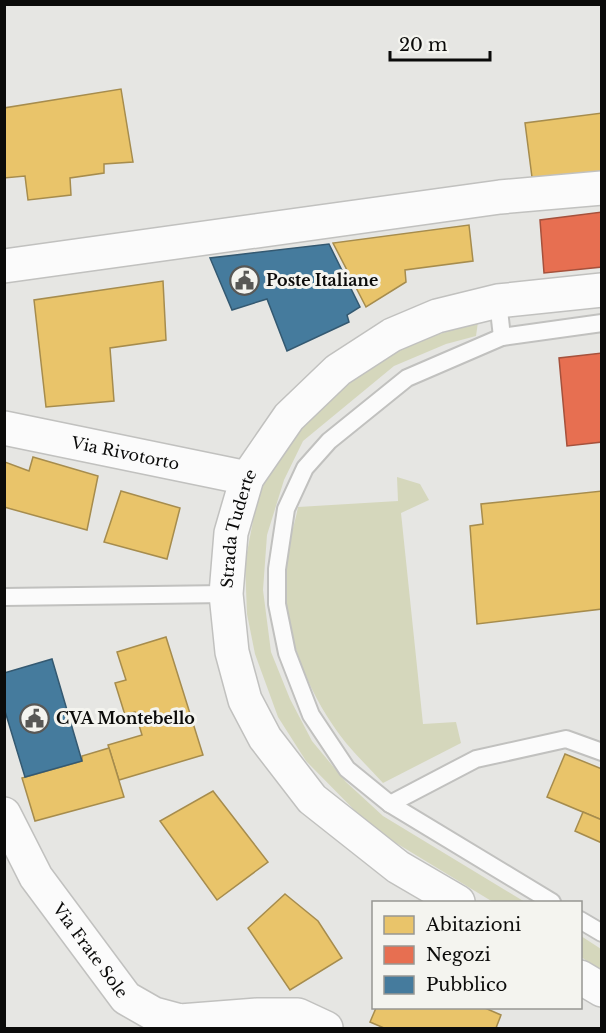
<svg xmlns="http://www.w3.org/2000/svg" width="606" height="1033" font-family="'Libre Baskerville',serif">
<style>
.green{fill:#d5d7bc}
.homes{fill:#e9c46a;stroke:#a68c4d;stroke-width:1.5}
.shops{fill:#e76f51;stroke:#a5513c;stroke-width:1.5}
.public{fill:#457b9d;stroke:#345971;stroke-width:1.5}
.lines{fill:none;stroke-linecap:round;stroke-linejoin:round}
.service-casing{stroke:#c1c1bf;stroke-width:20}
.minor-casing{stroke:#c1c1bf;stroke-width:36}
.secondary-casing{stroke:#c1c1bf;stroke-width:36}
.service{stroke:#fbfbfb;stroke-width:16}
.minor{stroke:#fbfbfb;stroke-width:33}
.secondary{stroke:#fbfbfb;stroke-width:33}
.labels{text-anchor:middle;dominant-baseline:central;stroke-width:6;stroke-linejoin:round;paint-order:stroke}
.poi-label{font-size:16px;font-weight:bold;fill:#0b0b0a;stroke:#f4f4ef;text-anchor:start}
.street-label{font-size:16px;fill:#0b0b0a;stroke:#f4f4ef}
</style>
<rect width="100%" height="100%" fill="#e6e6e3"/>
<g class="green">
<polygon points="478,322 476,336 446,344 394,366 303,441 284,480 267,535 263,590 271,652 290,699 312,741 346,782 383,816 525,902 493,902 373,829 306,761 278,717 255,654 247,614 245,563 257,500 280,448 338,390 401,346"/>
<path d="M397,477L420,484L429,500L401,513L423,724L456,722L461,743L383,783C371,770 358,757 346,743C306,693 278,622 287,556C289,540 295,523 298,507L398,501Z"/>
<polygon points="581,936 601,949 601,970 581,957"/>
</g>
<g class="homes">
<polygon points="121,89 133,162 104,164 104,173 70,178 71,195 28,200 25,176 4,178 4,108"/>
<polygon points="602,113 602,181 533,185 525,123"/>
<polygon points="469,225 473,261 405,270 406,282 366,307 333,243"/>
<polygon points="163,281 166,340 110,348 114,401 46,407 34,300"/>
<polygon points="33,457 98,476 87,530 4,507 5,462 29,471"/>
<polygon points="121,491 180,508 167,559 104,542"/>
<polygon points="602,491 602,609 477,624 470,526 483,524 481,504"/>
<polygon points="166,637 203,755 119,780 108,745 142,735 135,712 125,715 115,683 126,680 117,652"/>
<polygon points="109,748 124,797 35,821 22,778 82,761 82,756"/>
<polygon points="565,754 602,769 602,820 547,797"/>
<polygon points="213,791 268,862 217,900 160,821"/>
<polygon points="583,812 602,820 602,843 575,831"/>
<polygon points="285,894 318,921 342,958 290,990 248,928"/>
<polygon points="376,1008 485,1008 501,1015 496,1028 384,1028 370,1022"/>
</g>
<g class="shops">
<polygon points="602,212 602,267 544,273 540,220"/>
<polygon points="602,353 602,442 567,446 559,358"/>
</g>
<g class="public">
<polygon points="329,244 360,307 347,315 349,322 287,351 267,299 232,310 210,258"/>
<polygon points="52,659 82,761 25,777 4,708 4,673"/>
</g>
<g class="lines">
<defs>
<g id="service">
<polyline points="498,301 502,337"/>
<polyline points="4,597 226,594"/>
<polyline points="390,804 476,759 566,739 602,752"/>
<polyline points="552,902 390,804 347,769 311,715 287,653 277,604 277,569 286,509 305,468 329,441 407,378 502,337 602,323"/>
<polyline points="580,920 602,933"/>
</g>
<g id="minor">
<polyline points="4,266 500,197 602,188"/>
<path id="s1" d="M4,428L247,478"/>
<path id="s2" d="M4,814L36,877L126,998L154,1014L180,1021L258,1015H298L326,1028"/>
</g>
<g id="secondary">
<path id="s3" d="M458,902L398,867L312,799L265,738L245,700L232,652L226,594L231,533L247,478L289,417L338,370L392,335L437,316L498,301L602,290"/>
<polyline points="580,977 602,990"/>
</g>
</defs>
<use href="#service" class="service-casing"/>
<use href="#minor" class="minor-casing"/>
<use href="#secondary" class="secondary-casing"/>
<use href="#service" class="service"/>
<use href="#minor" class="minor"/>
<use href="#secondary" class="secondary"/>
</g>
<defs>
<symbol id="civic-ring" viewBox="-11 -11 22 22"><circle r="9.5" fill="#f4f4ef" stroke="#585856" stroke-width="1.5"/><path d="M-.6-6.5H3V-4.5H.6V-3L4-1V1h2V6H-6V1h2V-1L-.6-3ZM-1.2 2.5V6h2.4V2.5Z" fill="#585856"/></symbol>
</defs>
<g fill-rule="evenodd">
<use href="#civic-ring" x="228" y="264" width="33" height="33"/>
<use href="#civic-ring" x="18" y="702" width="33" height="33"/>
</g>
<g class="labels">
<g class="poi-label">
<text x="266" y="280">Poste Italiane</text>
<text x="56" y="718">CVA Montebello</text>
</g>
<g class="street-label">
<text stroke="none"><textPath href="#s1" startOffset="124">Via Rivotorto</textPath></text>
<text stroke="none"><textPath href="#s3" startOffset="474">Strada Tuderte</textPath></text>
<text stroke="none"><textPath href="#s2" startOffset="162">Via Frate Sole</textPath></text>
</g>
</g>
<rect width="606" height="1033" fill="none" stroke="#0b0b0a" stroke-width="12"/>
<rect x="372" y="901" width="210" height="108" fill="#f4f4ef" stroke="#979793" stroke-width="1.5"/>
<rect x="384" y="916" width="30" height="18" fill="#e9c46a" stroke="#979793" stroke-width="1.5"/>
<text x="426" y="931" font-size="18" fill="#0b0b0a">Abitazioni</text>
<rect x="384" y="946" width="30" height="18" fill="#e76f51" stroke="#979793" stroke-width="1.5"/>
<text x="426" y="961" font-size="18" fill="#0b0b0a">Negozi</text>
<rect x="384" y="976" width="30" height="18" fill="#457b9d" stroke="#979793" stroke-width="1.5"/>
<text x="426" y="991" font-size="18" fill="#0b0b0a">Pubblico</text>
<path d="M390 51v9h100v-9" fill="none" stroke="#0b0b0a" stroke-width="3"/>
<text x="399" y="51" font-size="18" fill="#0b0b0a" stroke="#f4f4ef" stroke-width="4.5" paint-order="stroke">20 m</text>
</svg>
